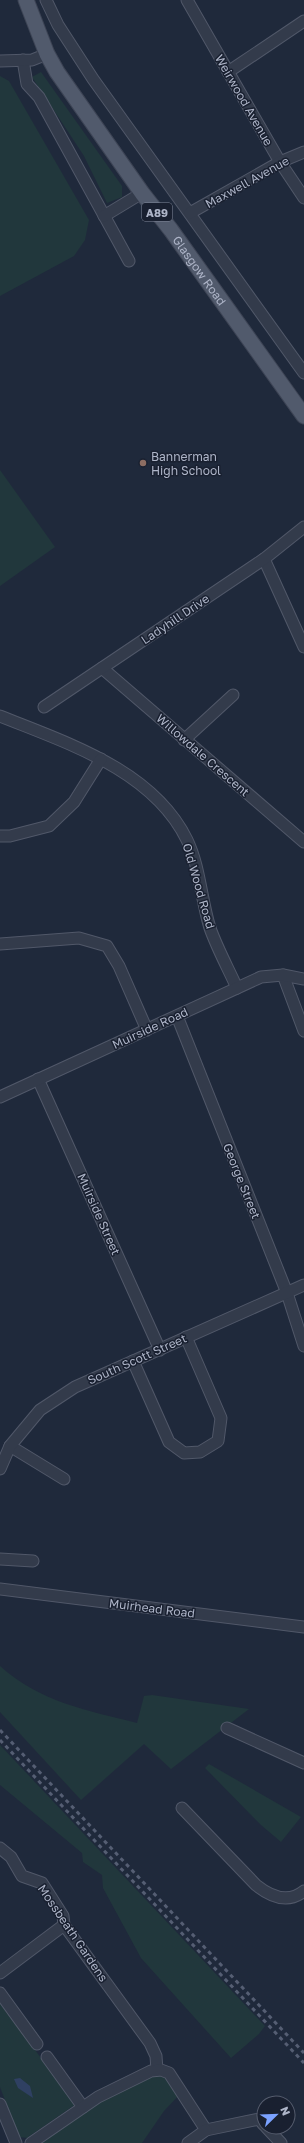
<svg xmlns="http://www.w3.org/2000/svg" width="304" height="2143" font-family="'Golos Text',sans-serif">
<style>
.green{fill:#21373c}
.water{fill:#2f4062}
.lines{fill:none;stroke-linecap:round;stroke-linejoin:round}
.minor-casing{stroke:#515869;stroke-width:13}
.major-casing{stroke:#3d4455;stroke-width:17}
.minor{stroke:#333b4b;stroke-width:11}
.major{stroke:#515a6c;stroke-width:15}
.rail{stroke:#555e73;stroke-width:3;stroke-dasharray:4 4;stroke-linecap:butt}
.education-dot{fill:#8d6e63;stroke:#192030;stroke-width:1.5}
.labels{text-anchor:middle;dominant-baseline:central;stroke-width:3;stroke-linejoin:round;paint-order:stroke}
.shield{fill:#192030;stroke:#81889a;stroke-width:1}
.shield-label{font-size:11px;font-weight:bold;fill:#aeb5c8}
.street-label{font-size:12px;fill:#aeb5c8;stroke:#192030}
.poi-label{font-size:12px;fill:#aeb5c8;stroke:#192030;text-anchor:start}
</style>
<rect width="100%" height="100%" fill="#1f293b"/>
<g class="green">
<polygon points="41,72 122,186 122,197 107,203 84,156 32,77"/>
<polygon points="0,76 9,81 89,220 85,240 74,256 0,296"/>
<polygon points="0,470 55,547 0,586"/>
<path d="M0,1666C40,1702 86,1710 137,1723L144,1696L152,1695L249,1709L171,1769L144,1744L81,1800L0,1712Z"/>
<polygon points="0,1745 265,2026 259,2034 231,2058 141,1958 103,1888 102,1875 83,1862 82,1853 0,1785"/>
<polygon points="209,1764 301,1817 281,1842 261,1825 205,1768"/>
<polygon points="0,2004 76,2104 27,2138 19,2137 0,2087"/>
<polygon points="162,2073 180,2094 164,2111 142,2143 37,2143 101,2098 152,2074"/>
</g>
<polygon class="water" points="20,2078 30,2086 33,2098 18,2088 14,2079"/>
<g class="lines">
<defs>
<g id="minor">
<polyline points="46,0 58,25 93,79 304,373"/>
<polyline points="187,0 280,162 304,198"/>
<polyline points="23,60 27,84 39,97 129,261"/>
<polyline points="0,61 32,60 47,54"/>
<polyline points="228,72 304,21"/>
<polyline points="190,213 280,162 304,152"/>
<polyline points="104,216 142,193"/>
<polyline points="264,559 304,647"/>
<polyline points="102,668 304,842"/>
<polyline points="44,707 264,559 304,527"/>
<path d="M0,716C67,743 153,770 187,840C200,867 201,899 210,928C217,948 228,968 237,988"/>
<polyline points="184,740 233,695"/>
<polyline points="0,836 10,836 49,826 74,802 101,759"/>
<polyline points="0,944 79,938 107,946 119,966 147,1030"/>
<polyline points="283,975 304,1031"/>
<polyline points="177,1016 287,1293 304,1346"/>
<polyline points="38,1079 160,1350"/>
<polyline points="0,1097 261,977 283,975 304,979"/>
<polyline points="133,1361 169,1442 184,1453 200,1452 218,1441 221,1418 186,1337"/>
<polyline points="10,1446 64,1479"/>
<polyline points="0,1469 10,1446 40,1410 75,1387 304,1285"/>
<polyline points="0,1559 33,1561"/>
<polyline points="0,1589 304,1627"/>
<polyline points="227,1728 304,1763"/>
<path d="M182,1808L256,1885C271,1897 288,1904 304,1891"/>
<polyline points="0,1848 11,1857 22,1876 42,1883 63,1916 64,1925 150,2043 156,2056 157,2070"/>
<polyline points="0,1973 64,1925"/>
<polyline points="0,1993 37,2044"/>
<polyline points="47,2057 83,2107"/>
<polyline points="0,2104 16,2143"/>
<polyline points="266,2127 281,2143"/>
<polyline points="31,2143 98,2097 151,2071 161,2070 169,2073 206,2130 259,2119 264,2125"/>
<polyline points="188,2143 206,2130"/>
</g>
<g id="major">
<path id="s1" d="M26,0L47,54L57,72L142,193L171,230L304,416"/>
</g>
</defs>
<use href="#minor" class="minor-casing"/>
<use href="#major" class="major-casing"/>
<use href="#minor" class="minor"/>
<use href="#major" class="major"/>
<g class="rail">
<polyline points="0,1730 304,2053"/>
<polyline points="0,1740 304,2063"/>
</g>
</g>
<circle class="education-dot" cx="143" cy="463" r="4"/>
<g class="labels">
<rect class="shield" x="142" y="203" width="30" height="18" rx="3"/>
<g class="shield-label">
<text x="157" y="212">A89</text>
</g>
<g class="street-label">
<text transform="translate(244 100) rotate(60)">Weirwood Avenue</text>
<text transform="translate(247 182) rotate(-29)">Maxwell Avenue</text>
<text stroke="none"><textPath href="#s1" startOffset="323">Glasgow Road</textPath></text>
<text transform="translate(175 619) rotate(-34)">Ladyhill Drive</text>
<text transform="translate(203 755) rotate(41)">Willowdale Crescent</text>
<text transform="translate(199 886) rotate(74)">Old Wood Road</text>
<text transform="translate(150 1028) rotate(-25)">Muirside Road</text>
<text transform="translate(242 1181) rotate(68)">George Street</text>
<text transform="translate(99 1214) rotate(66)">Muirside Street</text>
<text transform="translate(137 1359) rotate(-24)">South Scott Street</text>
<text transform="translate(152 1608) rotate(7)">Muirhead Road</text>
<text transform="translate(73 1933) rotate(56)">Mossbeath Gardens</text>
</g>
<g class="poi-label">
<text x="151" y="456">Bannerman<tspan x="151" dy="14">High School</tspan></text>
</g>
</g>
<g transform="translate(276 2115) rotate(67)"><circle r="19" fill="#192030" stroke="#555c6d"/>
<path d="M0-3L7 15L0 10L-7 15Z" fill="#7ba2ff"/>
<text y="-6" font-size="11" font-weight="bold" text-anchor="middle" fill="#aeb5c8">N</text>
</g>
</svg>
